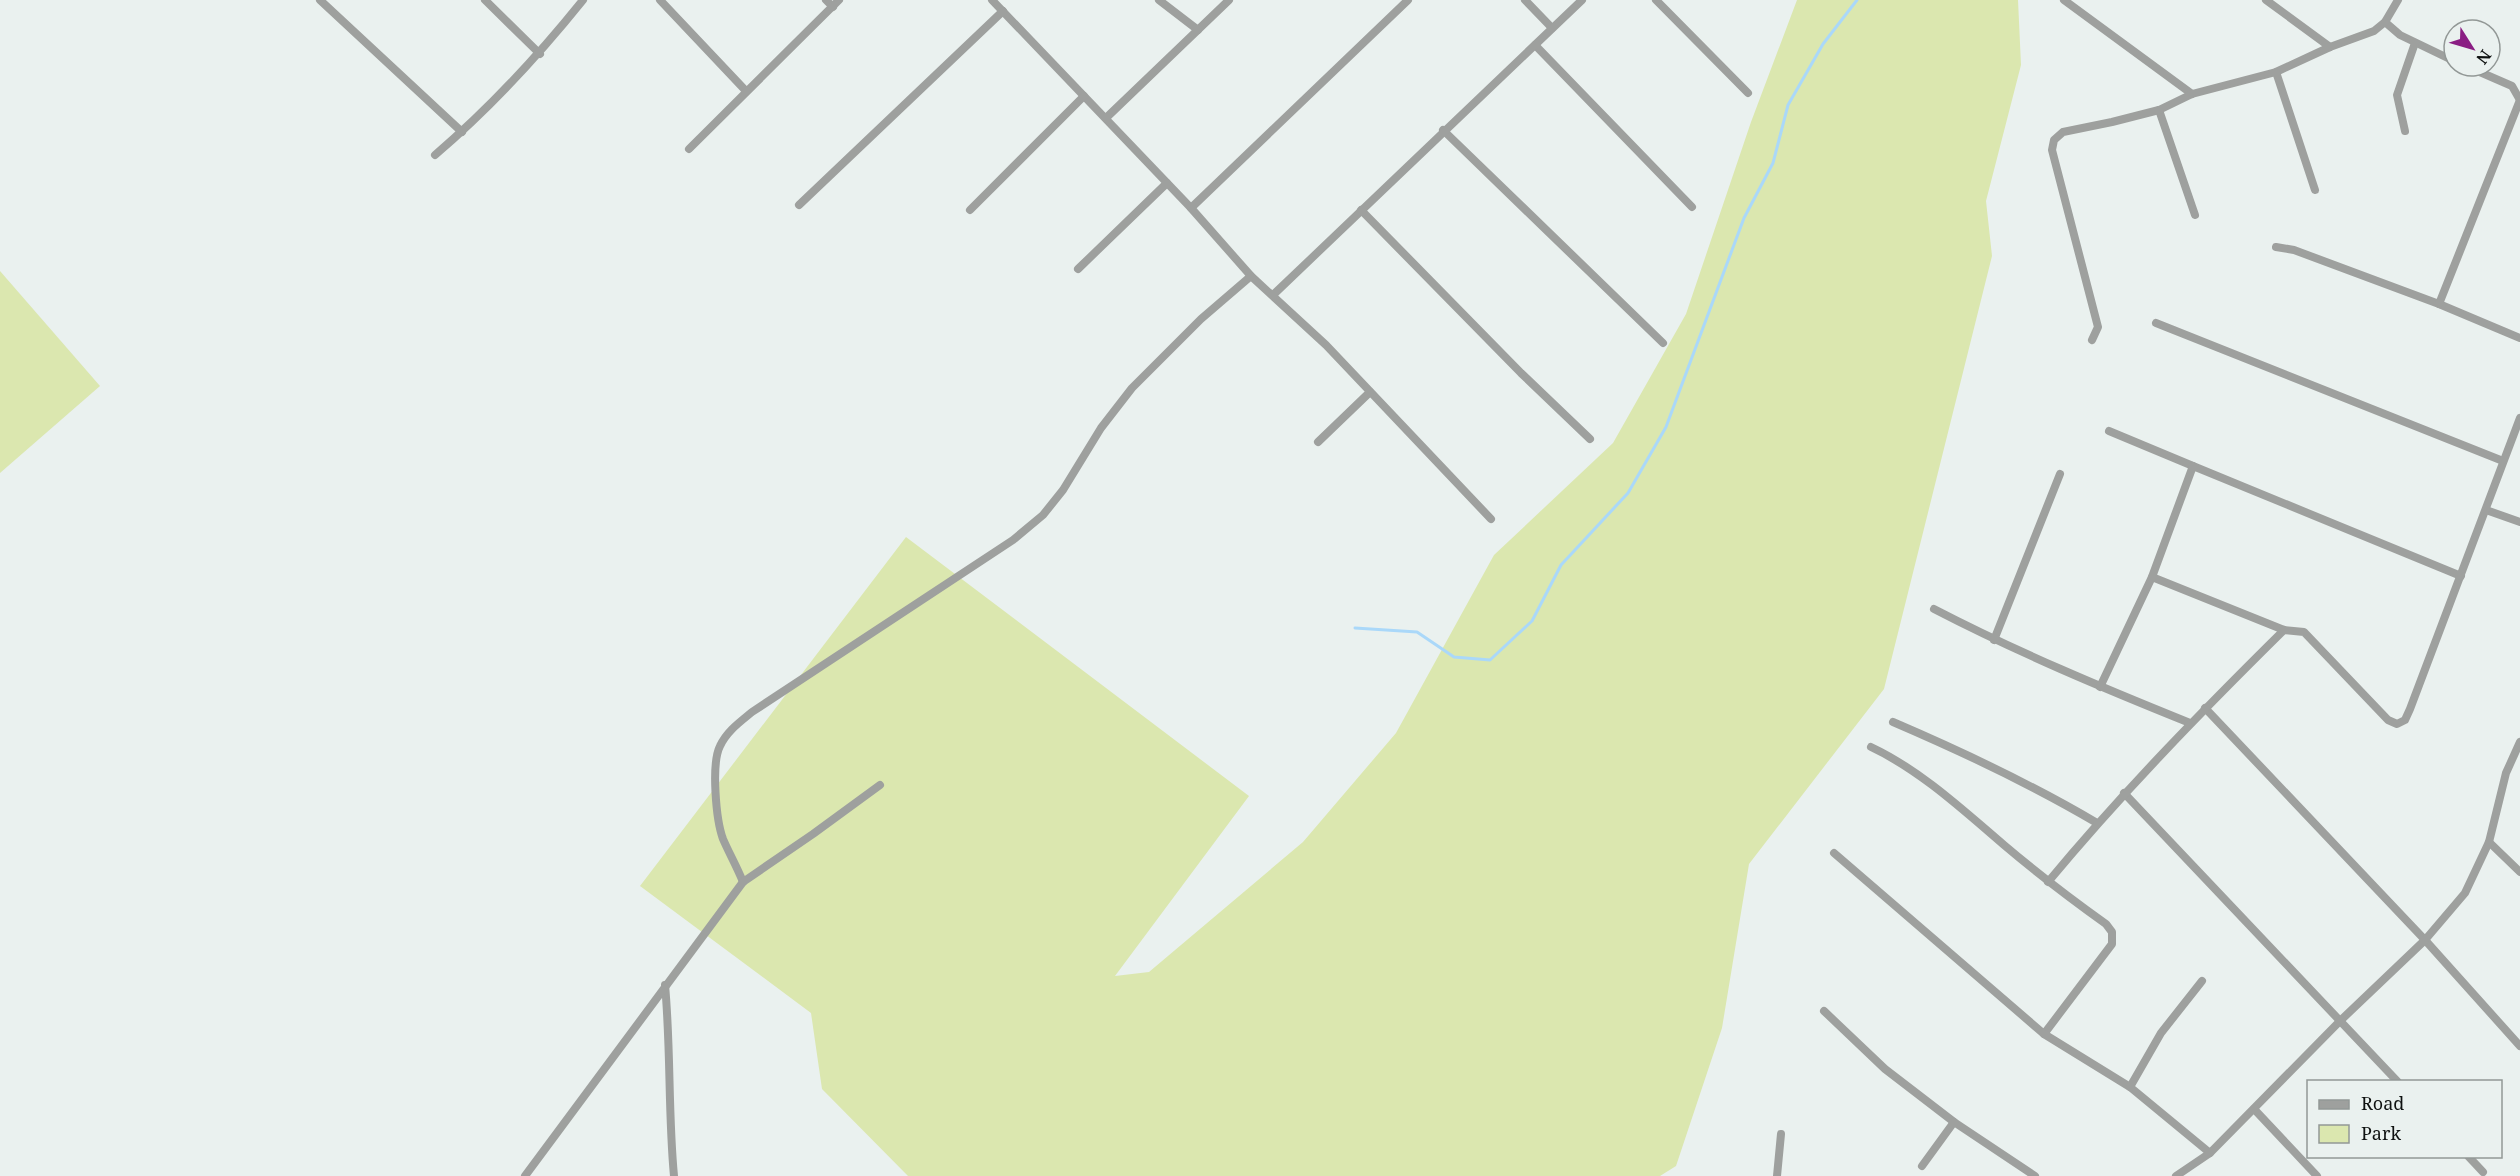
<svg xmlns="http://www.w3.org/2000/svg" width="2520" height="1176" font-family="'Noto Serif',serif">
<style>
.green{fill:#dbe7af}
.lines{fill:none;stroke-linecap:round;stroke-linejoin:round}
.stream{stroke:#aad8f9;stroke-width:3}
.minor{stroke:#9ea09e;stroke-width:8}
</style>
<rect width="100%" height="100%" fill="#eaf1ef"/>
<g class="green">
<polygon points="1797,0 2018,0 2021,65 1986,201 1992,256 1884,689 1749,864 1722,1028 1676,1166 1660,1176 908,1176 822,1089 811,1013 640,886 906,537 1249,796 1115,976 1149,972 1303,842 1396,733 1494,555 1613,443 1686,314 1751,122"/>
<polygon points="0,271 100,386 0,473"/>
</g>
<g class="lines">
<polyline class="stream" points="1355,628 1417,632 1454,657 1490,660 1532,621 1561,565 1628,493 1666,427 1744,218 1773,163 1788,105 1823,44 1857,0"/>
<g class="minor">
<polyline points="320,0 462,132"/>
<polyline points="485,0 540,54"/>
<polyline points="660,0 746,91"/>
<polyline points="826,0 833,7"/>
<polyline points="992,0 1191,208 1251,276 1326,345 1491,519"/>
<polyline points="1159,0 1198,30"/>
<polyline points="1525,0 1552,28"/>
<polyline points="1656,0 1748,93"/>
<polyline points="2064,0 2192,94"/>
<polyline points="2266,0 2330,47"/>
<polyline points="2385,22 2400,35 2454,61"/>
<polyline points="1535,45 1692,207"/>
<polyline points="2466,66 2512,86 2520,100"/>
<polyline points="2276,72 2315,190"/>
<polyline points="2159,110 2195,215"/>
<polyline points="1106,118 1229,0"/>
<polyline points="1443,130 1663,343"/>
<polyline points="2405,131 2397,95 2415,43"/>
<polyline points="689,149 839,0"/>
<path d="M435,155C490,108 538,56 583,0"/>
<polyline points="799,205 1003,11"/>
<polyline points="1191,208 1408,0"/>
<polyline points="970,210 1084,96"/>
<polyline points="1361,210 1521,373 1590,439"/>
<polyline points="2276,247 2294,250 2439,304 2520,338"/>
<polyline points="1078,269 1167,183"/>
<polyline points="1273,295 1582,0"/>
<polyline points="2439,304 2520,100"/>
<polyline points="2156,323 2503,461"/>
<polyline points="2092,340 2098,327 2052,150 2054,140 2063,132 2112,122 2159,110 2192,94 2276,72 2330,47 2374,31 2385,22 2398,0"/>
<polyline points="2109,431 2193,466"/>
<polyline points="1318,442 1370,392"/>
<polyline points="2486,510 2520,522"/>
<polyline points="2152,577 2284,630 2304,632 2388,720 2397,724 2405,720 2410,709 2520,418"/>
<path d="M1934,609C2017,652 2103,688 2190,723"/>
<polyline points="1994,640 2060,474"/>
<polyline points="2100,687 2152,577 2193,466 2461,576"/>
<polyline points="2205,708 2425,940 2520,1046"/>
<path d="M1893,722C1963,752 2031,784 2097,823"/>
<path d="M1871,747C1920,770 1963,810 2004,845C2037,873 2071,899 2106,924L2112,932V944L2044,1034"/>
<polyline points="2124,793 2398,1082"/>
<polyline points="2489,842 2520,872"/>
<polyline points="1834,853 2044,1034 2130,1087 2210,1153"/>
<path d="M743,882C737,867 729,853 723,839C716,820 711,764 720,746C727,731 740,722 752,712L1013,540L1043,515L1063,490L1101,428L1132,388L1201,319L1251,276"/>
<path d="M2048,882C2122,793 2202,711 2284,630"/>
<path d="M665,985C671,1049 668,1113 674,1176"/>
<polyline points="1824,1011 1885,1069 1954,1122 2035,1176"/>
<polyline points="2130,1087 2161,1033 2202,981"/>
<polyline points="2254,1109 2317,1176"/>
<polyline points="2468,1156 2483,1172"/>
<polyline points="1922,1166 1954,1122"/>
<polyline points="525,1176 743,882 813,834 880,785"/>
<polyline points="1777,1176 1781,1134"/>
<polyline points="2176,1176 2210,1153 2340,1021 2425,940 2465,893 2489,842 2506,773 2520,742"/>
</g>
</g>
<rect x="2307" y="1080" width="195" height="78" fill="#eaf1ef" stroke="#929896" stroke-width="1.5"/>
<rect x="2319" y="1100" width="30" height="9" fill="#9ea09e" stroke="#929896" stroke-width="1.5"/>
<text x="2361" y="1110" font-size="18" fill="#0f1211">Road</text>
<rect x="2319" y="1125" width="30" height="18" fill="#dbe7af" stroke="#929896" stroke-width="1.5"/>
<text x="2361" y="1140" font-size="18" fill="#0f1211">Park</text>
<g transform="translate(2472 48) rotate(127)"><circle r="28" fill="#eaf1ef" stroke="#929896" stroke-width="1.5"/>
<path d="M0-4.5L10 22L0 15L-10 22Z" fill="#8a1e83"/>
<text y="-9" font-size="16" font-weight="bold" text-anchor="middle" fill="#0f1211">N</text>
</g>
</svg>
